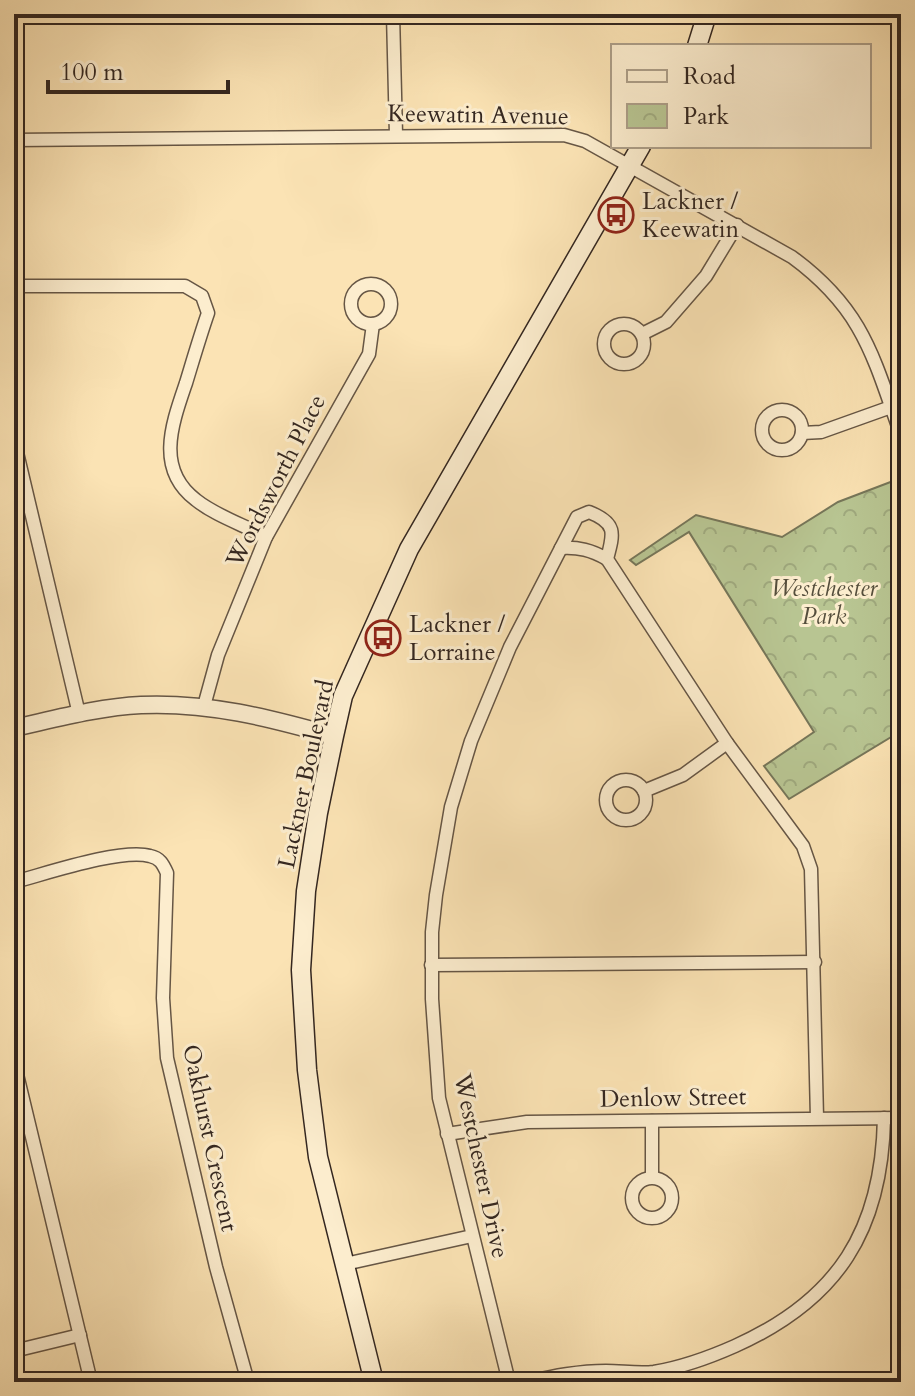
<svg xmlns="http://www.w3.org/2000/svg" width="915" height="1396" font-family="Cardo,serif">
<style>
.park{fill:url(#park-crowns);stroke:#767659;stroke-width:2}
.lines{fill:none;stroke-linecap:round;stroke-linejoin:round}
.minor-casing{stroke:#665645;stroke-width:15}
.tertiary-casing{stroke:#665645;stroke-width:19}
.secondary-casing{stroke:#342720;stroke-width:21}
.minor{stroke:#fcedce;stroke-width:12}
.tertiary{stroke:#fcedce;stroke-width:16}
.secondary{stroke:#fcedce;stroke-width:18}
.labels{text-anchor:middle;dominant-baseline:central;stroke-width:6;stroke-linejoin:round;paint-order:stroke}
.street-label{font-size:24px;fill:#342720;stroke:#fcedce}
.poi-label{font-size:24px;fill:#342720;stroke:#fcedce;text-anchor:start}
.park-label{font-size:24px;font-style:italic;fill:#554e3c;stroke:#fcedce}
</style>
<defs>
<pattern id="park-crowns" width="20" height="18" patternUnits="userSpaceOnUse" patternTransform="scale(2)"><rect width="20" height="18" fill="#b8c592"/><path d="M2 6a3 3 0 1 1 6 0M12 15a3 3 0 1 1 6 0" fill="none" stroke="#9fa97e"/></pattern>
</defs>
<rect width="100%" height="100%" fill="#fbe3b4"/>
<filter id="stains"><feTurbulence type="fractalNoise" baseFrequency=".0025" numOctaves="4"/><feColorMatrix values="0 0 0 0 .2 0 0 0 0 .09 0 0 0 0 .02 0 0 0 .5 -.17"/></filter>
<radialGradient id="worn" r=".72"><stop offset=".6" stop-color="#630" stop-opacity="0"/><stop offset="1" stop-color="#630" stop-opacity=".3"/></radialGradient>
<polygon class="park" points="901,478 901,731 789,799 764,766 814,732 689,532 636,565 630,560 696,515 782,537 838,502"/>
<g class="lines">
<defs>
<g id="minor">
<polyline points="393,14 396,135"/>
<path d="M14,140L564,135L585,141L792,257C863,309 873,356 901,435"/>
<circle cx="371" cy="304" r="20"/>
<path d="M14,286H185L202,296L208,313C200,336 193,360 186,383C172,424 155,469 196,500C216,516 244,525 266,537"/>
<circle cx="624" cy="344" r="20"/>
<polyline points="642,334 666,322 706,276 737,225"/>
<circle cx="782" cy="430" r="20"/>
<polyline points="802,433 821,432 891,407"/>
<polyline points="14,440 79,714"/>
<path d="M561,548C579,547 591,550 607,559"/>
<polyline points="204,706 218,655 266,537 369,354 373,324"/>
<circle cx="626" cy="800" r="20"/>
<polyline points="644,791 683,775 727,743"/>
<path d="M14,882C45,874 121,848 150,856C160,858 163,864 167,873L163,998L167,1058L216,1267L248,1382"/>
<polyline points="431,965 815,962"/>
<polyline points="14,1062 91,1382"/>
<polyline points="652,1121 652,1177"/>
<polyline points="447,1134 527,1122 901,1118"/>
<circle cx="652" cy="1198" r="20"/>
<polyline points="345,1264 472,1236"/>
<polyline points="14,1351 80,1335"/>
<path d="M509,1382L439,1098L432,999V932L436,895L451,807L471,741L510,647L577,517L589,512C617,523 614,533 607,559L727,743L803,846L811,869L817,1118"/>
<path d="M527,1382C554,1376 579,1371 606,1371C622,1371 638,1374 654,1372C683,1367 708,1358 735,1346C838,1300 882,1230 884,1118"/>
</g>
<path id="tertiary" d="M14,728C55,719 99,707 141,705C208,702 270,718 334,736"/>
<g id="secondary">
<polyline points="697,46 707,14"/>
<polyline points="374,1382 318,1157 307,1070 301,970 306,891 318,813 334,736 343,696 409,549 641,146"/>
</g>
</defs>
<use href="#minor" class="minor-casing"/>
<use href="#tertiary" class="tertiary-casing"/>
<use href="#secondary" class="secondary-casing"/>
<use href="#minor" class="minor"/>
<use href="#tertiary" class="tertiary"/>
<use href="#secondary" class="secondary"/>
</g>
<defs>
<symbol id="bus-ring" viewBox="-11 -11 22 22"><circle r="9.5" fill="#fcedce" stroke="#8f2418" stroke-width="1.5"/><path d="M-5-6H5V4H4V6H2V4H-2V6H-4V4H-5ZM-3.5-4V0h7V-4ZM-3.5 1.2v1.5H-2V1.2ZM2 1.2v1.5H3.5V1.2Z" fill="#8f2418"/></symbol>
</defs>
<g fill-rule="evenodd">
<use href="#bus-ring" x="596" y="195" width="40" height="40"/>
<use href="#bus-ring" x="363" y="618" width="40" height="40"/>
</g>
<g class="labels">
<g class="street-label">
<text transform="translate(478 115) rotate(1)">Keewatin Avenue</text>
<text transform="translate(276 481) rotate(-63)">Wordsworth Place</text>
<text transform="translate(306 774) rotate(-78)">Lackner Boulevard</text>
<text transform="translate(673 1098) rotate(-1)">Denlow Street</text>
<text transform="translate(210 1138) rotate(78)">Oakhurst Crescent</text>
<text transform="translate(481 1166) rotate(78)">Westchester Drive</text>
</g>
<g class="poi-label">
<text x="642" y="201">Lackner /<tspan x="642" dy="28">Keewatin</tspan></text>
<text x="409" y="624">Lackner /<tspan x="409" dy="28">Lorraine</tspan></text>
</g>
<g class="park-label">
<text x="824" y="588">Westchester<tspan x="824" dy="28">Park</tspan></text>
</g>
</g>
<rect width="915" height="1396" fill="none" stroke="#fbe3b4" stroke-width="48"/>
<rect x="16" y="16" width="883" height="1364" fill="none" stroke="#342720" stroke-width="4"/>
<rect x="24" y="24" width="867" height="1348" fill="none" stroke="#342720" stroke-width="2"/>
<rect x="611" y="44" width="260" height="104" fill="#fcedce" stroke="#ac9e88" stroke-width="2"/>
<rect x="627" y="70" width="40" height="12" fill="#fcedce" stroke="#ac9e88" stroke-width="2"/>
<text x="683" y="84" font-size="24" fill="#342720">Road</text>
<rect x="627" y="104" width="40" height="24" fill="url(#park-crowns)" stroke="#ac9e88" stroke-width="2"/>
<text x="683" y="124" font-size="24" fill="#342720">Park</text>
<path d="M48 80v12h180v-12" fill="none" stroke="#342720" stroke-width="4"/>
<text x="60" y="80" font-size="24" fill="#342720" stroke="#fcedce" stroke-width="6" paint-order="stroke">100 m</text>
<rect width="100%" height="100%" filter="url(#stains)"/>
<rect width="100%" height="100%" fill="url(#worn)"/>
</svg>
